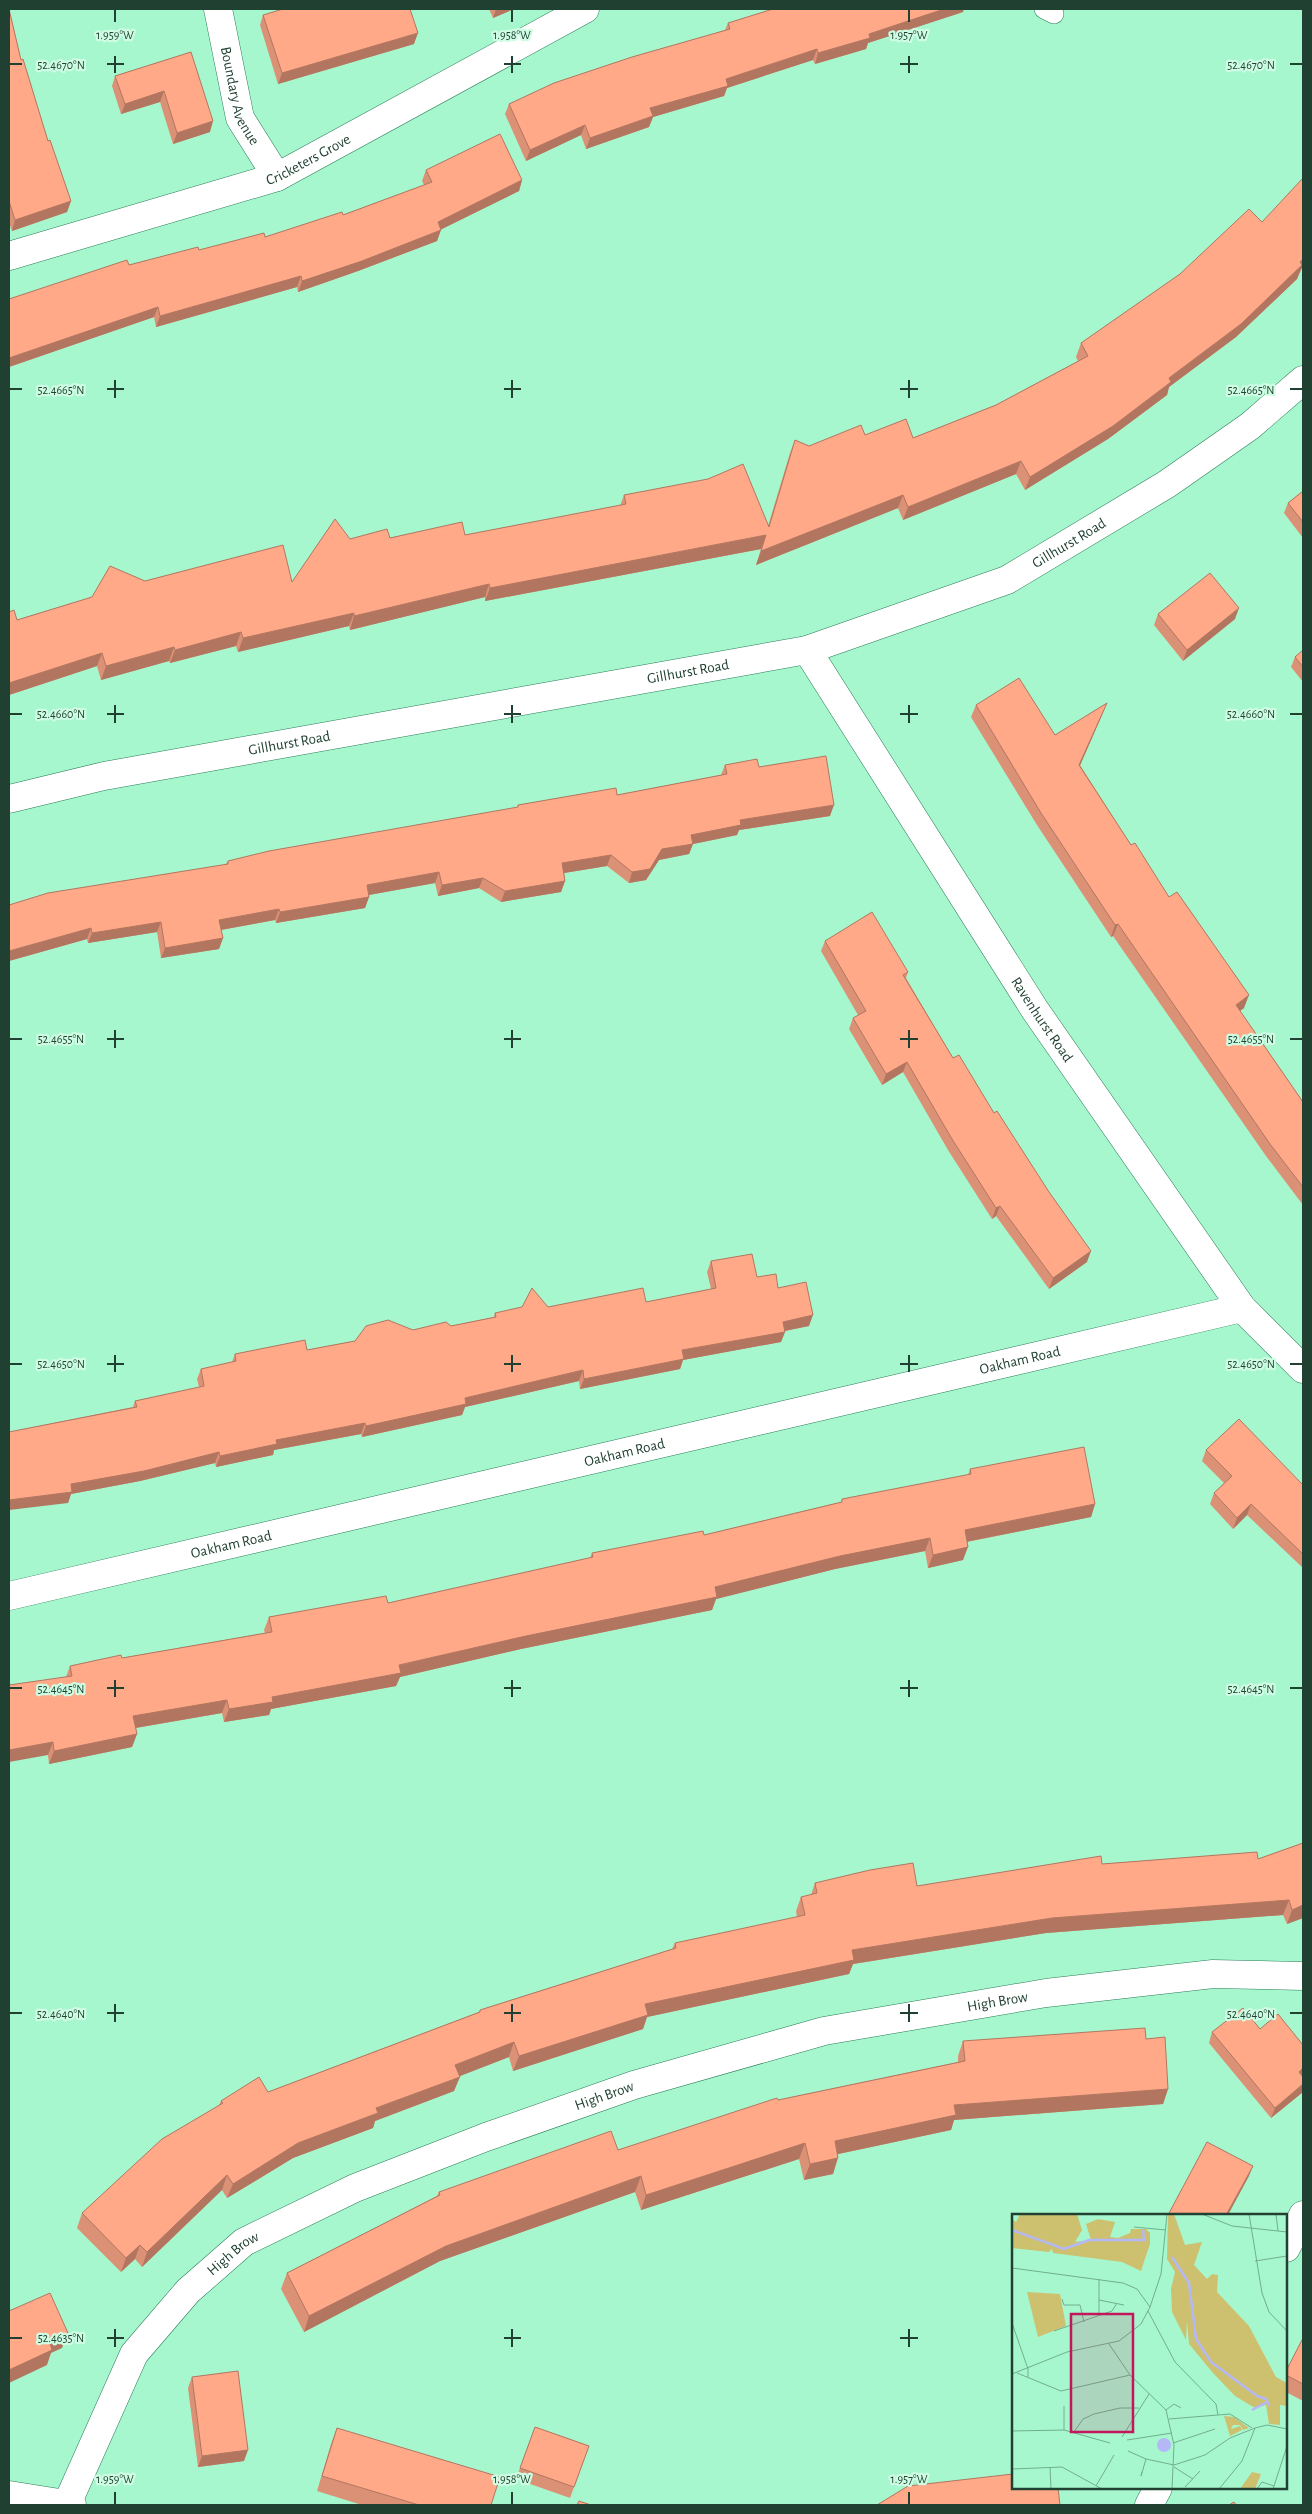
<svg xmlns="http://www.w3.org/2000/svg" width="1312" height="2514" font-family="'Alegreya Sans',sans-serif">
<style>
.lines{fill:none;stroke-linecap:round;stroke-linejoin:round}
.lane-casing{stroke:#2a7c58;stroke-width:20}
.street-casing{stroke:#2a7c58;stroke-width:29}
.secondary-casing{stroke:#2a7c58;stroke-width:29}
.lane{stroke:#fff;stroke-width:19}
.street{stroke:#fff;stroke-width:28}
.secondary{stroke:#fff;stroke-width:28}
.wall{fill:#db9176}
.shaded-wall{fill:#b27660}
.building{fill:#ffa989;stroke:#b27660}
.ticks{fill:none;stroke:#204131;stroke-width:2}
.labels{text-anchor:middle;dominant-baseline:central;stroke-width:4.5;stroke-linejoin:round;paint-order:stroke}
.street-label{font-size:15px;fill:#204131;stroke:#cffde4}
.inset-river{fill:none;stroke:#b4b8f7;stroke-width:2.5}
.inset-road{fill:none;stroke:#71ae8f;stroke-width:1}
.view{fill:#c2185b;fill-opacity:0.15;stroke:#c2185b;stroke-width:2.5}
.inset-edge{fill:none;stroke:#204131;stroke-width:2.5}
.ticks-label{font-size:12px;text-anchor:middle;fill:#204131;stroke:#cffde4;stroke-width:4.5;stroke-linejoin:round;paint-order:stroke}
</style>
<rect width="100%" height="100%" fill="#a7f7ce"/>
<g class="lines">
<defs>
<polyline id="lane" points="1044,9 1054,14"/>
<g id="street">
<path id="s1" d="M218,9L240,118L277,177"/>
<path id="s2" d="M9,256L277,177L585,9"/>
<path id="s3" d="M807,650L1035,1010L1242,1308L1303,1369"/>
<path id="s4" d="M9,1596L1242,1308"/>
<polyline points="1286,2248 1303,2215"/>
<polyline points="9,2495 72,2505"/>
<path id="s5" d="M67,2504L134,2354L188,2291L244,2242L355,2188L486,2137L634,2085L824,2031L1046,1993L1213,1974L1303,1976"/>
<polyline points="1149,2505 1158,2488"/>
</g>
<g id="secondary">
<path id="s6" d="M9,799L104,776L807,650L1007,580L1167,484L1250,426L1303,380"/>
</g>
</defs>
<use href="#lane" class="lane-casing"/>
<use href="#street" class="street-casing"/>
<use href="#secondary" class="secondary-casing"/>
<use href="#lane" class="lane"/>
<use href="#street" class="street"/>
<use href="#secondary" class="secondary"/>
</g>
<g class="wall">
<polygon points="9,9 21,60 48,141 71,201 67,212 12,231 9,223"/>
<polygon points="489,9 514,9 493,18"/>
<polygon points="963,12 868,43 866,49 815,64 813,60 727,88 724,96 653,117 649,127 586,149 581,135 526,161 505,114 509,104 725,30 728,23"/>
<polygon points="263,15 414,44 278,84 260,25"/>
<polygon points="191,52 210,132 173,144 160,102 121,114 112,86 115,76"/>
<polygon points="426,170 522,180 519,191 441,229 437,241 358,271 298,292 297,287 156,327 154,317 9,367 9,299 129,265 199,250 265,237 343,215 424,185 422,181"/>
<polygon points="1303,267 1301,270 1297,279 1236,337 1169,387 1167,395 1108,439 1025,490 1016,474 903,520 898,508 756,565 761,549 485,601 485,597 350,630 349,626 238,652 236,646 170,663 169,661 101,680 97,666 9,695 9,612 17,620 145,581 292,582 350,539 465,535 620,506 624,495 768,526 790,453 795,440 809,446 865,435 913,438 996,405 1078,361 1076,357 1081,343"/>
<polygon points="1303,491 1303,538 1284,513 1288,503"/>
<polygon points="1158,614 1235,619 1183,661 1154,625"/>
<polygon points="1303,650 1303,682 1291,667 1295,657"/>
<polygon points="976,705 1055,735 1102,715 1080,765 1131,845 1169,897 1244,1008 1240,1011 1303,1102 1303,1205 1266,1156 1113,936 1111,937 1037,825 971,717"/>
<polygon points="725,765 759,767 830,816 739,830 737,835 693,844 689,854 659,860 646,880 629,883 607,866 564,873 565,881 561,892 501,902 479,888 438,896 435,883 369,895 369,897 365,908 276,923 275,920 221,930 223,938 219,949 161,958 157,932 88,943 87,939 9,961 226,864 228,861 517,808 518,805 617,795 721,775"/>
<polygon points="825,941 908,972 906,978 953,1058 994,1113 1087,1262 1049,1289 996,1216 992,1219 948,1150 903,1072 882,1085 849,1029 853,1018 858,1015 821,951"/>
<polygon points="711,1261 757,1277 778,1288 809,1326 785,1331 781,1342 683,1360 680,1369 580,1389 579,1381 465,1407 462,1415 362,1437 361,1434 274,1450 273,1455 216,1467 215,1463 140,1481 71,1494 68,1503 19,1430 133,1407 135,1401 199,1387 197,1379 201,1369 232,1362 235,1354 307,1350 413,1330 451,1326 494,1317 495,1313 548,1307 646,1302 711,1289 707,1272"/>
<polygon points="1206,1450 1303,1485 1303,1566 1302,1567 1247,1515 1233,1529 1210,1504 1214,1493 1224,1483 1202,1461"/>
<polygon points="970,1469 1095,1504 1091,1517 967,1542 963,1560 928,1568 925,1551 835,1569 716,1599 712,1610 521,1649 400,1677 396,1686 271,1709 269,1715 224,1722 222,1713 136,1728 137,1734 132,1747 49,1764 48,1755 66,1677 70,1666 122,1658 265,1633 264,1630 269,1617 388,1603 590,1558 592,1553 704,1535 841,1502 842,1499 968,1475"/>
<polygon points="1303,1843 1303,1918 1287,1924 1283,1915 1046,1933 853,1964 849,1974 647,2017 643,2029 513,2071 509,2057 459,2076 454,2091 375,2121 373,2128 293,2158 227,2198 222,2190 142,2267 135,2259 121,2272 77,2228 82,2213 219,2105 221,2101 268,2092 479,2012 480,2010 672,1949 675,1943 797,1917 796,1911 801,1897 811,1895 815,1883 917,1886 1102,1864 1258,1859"/>
<polygon points="1260,2029 1303,2077 1303,2092 1271,2118 1209,2043 1212,2032"/>
<polygon points="1146,2039 1168,2089 1163,2104 954,2120 951,2130 838,2154 833,2174 804,2180 799,2159 641,2210 635,2192 440,2261 304,2332 281,2289 287,2273 437,2196 439,2192 618,2150 778,2100 958,2062 958,2056 963,2041"/>
<polygon points="1303,2338 1303,2401 1286,2392 1286,2371"/>
<polygon points="192,2377 244,2461 198,2467 188,2388"/>
<polygon points="535,2427 589,2446 570,2498 516,2479"/>
<polygon points="337,2428 491,2505 362,2505 317,2491 331,2444"/>
</g>
<g class="shaded-wall">
<polygon points="496,9 514,9 493,18"/>
<polygon points="944,9 964,9 963,12 868,43 866,49 815,64 818,53 869,34"/>
<polygon points="418,33 414,44 278,84 282,73"/>
<polygon points="817,49 813,60 727,88 724,96 653,117 649,127 586,149 590,138 650,108 726,79"/>
<polygon points="164,91 160,102 121,114 125,104"/>
<polygon points="213,121 210,132 173,144 177,133"/>
<polygon points="585,125 581,135 526,161 530,150"/>
<polygon points="522,180 519,191 434,233 438,222"/>
<polygon points="71,201 67,212 12,231 15,220"/>
<polygon points="441,230 437,241 358,271 298,292 302,281"/>
<polygon points="1303,259 1303,267 1301,269 1297,279 1236,337 1169,387 1167,395 1108,439 1025,490 1030,477 1169,378"/>
<polygon points="301,276 297,287 156,327 160,316"/>
<polygon points="158,307 154,317 9,367 9,358"/>
<polygon points="1021,461 1016,474 903,520 908,507"/>
<polygon points="903,495 898,508 756,565 761,551"/>
<polygon points="766,535 761,549 485,601 490,588"/>
<polygon points="489,584 485,597 350,630 354,616"/>
<polygon points="1239,608 1235,619 1183,661 1187,650"/>
<polygon points="354,613 349,626 238,652 243,638"/>
<polygon points="241,632 236,646 170,663 175,650"/>
<polygon points="174,647 169,661 101,680 106,666"/>
<polygon points="102,653 97,666 9,695 9,683"/>
<polygon points="1107,703 1102,715 1075,777 1079,765"/>
<polygon points="834,805 830,816 739,830 737,835 693,844 689,854 659,860 646,880 629,883 632,872 662,849 691,835 740,820"/>
<polygon points="611,855 607,866 558,874 562,863"/>
<polygon points="439,872 435,883 363,896 367,885"/>
<polygon points="483,878 479,888 438,896 442,885"/>
<polygon points="565,881 561,892 501,902 505,891"/>
<polygon points="369,897 365,908 276,923 280,912"/>
<polygon points="279,909 275,920 215,931 219,920"/>
<polygon points="161,922 157,932 88,943 92,933"/>
<polygon points="1118,924 1113,936 1111,937 1115,925"/>
<polygon points="91,928 87,939 9,961 9,951"/>
<polygon points="223,938 219,949 161,958 165,948"/>
<polygon points="1249,995 1244,1008 1231,1017 1236,1005"/>
<polygon points="907,1062 903,1072 882,1085 886,1074"/>
<polygon points="1000,1206 996,1216 992,1219 996,1208"/>
<polygon points="1091,1251 1087,1262 1049,1289 1053,1278"/>
<polygon points="813,1315 809,1326 779,1332 783,1322"/>
<polygon points="785,1332 781,1342 683,1360 680,1369 580,1389 584,1379 682,1350"/>
<polygon points="583,1370 579,1381 465,1407 462,1415 362,1437 366,1426 465,1398"/>
<polygon points="365,1423 361,1434 274,1450 273,1455 216,1467 220,1456 276,1440"/>
<polygon points="219,1452 215,1463 140,1481 71,1494 68,1503 9,1510 9,1500 71,1484"/>
<polygon points="1095,1504 1091,1517 960,1543 965,1530"/>
<polygon points="1251,1504 1247,1515 1233,1529 1237,1518"/>
<polygon points="930,1538 925,1551 835,1569 716,1599 712,1610 521,1649 400,1677 396,1686 271,1709 269,1715 224,1722 229,1709 272,1697 840,1556"/>
<polygon points="968,1547 963,1560 928,1568 933,1555"/>
<polygon points="227,1700 222,1713 129,1729 133,1716"/>
<polygon points="137,1734 132,1747 49,1764 54,1751"/>
<polygon points="53,1742 48,1755 9,1762 9,1750"/>
<polygon points="1289,1900 1283,1915 1046,1933 853,1964 849,1974 647,2017 643,2029 513,2071 519,2056 645,2004 852,1950 1052,1918"/>
<polygon points="1303,1905 1303,1918 1287,1924 1292,1910"/>
<polygon points="514,2042 509,2057 450,2080 455,2065"/>
<polygon points="1303,2068 1303,2076 1295,2083 1299,2072"/>
<polygon points="460,2077 454,2091 375,2121 373,2128 293,2158 227,2198 233,2184 298,2143 376,2108"/>
<polygon points="1303,2084 1303,2092 1271,2118 1275,2108"/>
<polygon points="1168,2089 1163,2104 954,2120 951,2130 829,2156 835,2141 954,2105"/>
<polygon points="805,2143 799,2159 641,2210 646,2195"/>
<polygon points="838,2158 833,2174 804,2180 810,2164"/>
<polygon points="1253,2166 1249,2176 1228,2215 1226,2215"/>
<polygon points="227,2175 222,2190 142,2267 147,2252"/>
<polygon points="641,2176 635,2192 440,2261 304,2332 309,2316 446,2246"/>
<polygon points="140,2245 135,2259 121,2272 126,2258"/>
<polygon points="68,2333 62,2348 51,2353 47,2365 9,2383 9,2370 49,2341"/>
<polygon points="248,2450 244,2461 198,2467 202,2456"/>
</g>
<g class="building">
<polygon points="9,9 21,60 23,59 48,141 50,140 71,201 15,220 9,201"/>
<polygon points="283,9 410,9 418,33 282,73 263,15"/>
<polygon points="773,9 944,9 869,34 870,38 818,53 817,49 726,79 728,86 650,108 653,116 590,138 585,125 530,150 509,104 554,83 632,57 730,29 728,23"/>
<polygon points="191,52 213,121 177,133 164,91 125,104 115,76"/>
<polygon points="500,134 522,180 438,222 441,230 362,261 302,281 301,276 160,316 158,307 9,358 9,299 127,260 129,265 198,247 199,250 264,233 265,237 342,212 343,215 432,182 426,170"/>
<polygon points="1303,178 1303,259 1300,262 1302,265 1241,324 1169,378 1171,382 1113,426 1030,477 1021,461 908,507 903,495 761,551 766,535 490,588 489,584 354,616 354,613 243,638 241,632 175,650 174,647 106,666 102,653 9,683 9,612 14,610 17,620 92,597 110,566 145,581 283,545 292,582 335,519 350,539 387,529 390,538 462,522 465,535 626,504 624,495 708,479 743,464 769,527 795,440 809,446 861,425 865,435 906,419 913,438 996,405 1088,356 1081,343 1180,274 1249,209 1262,222"/>
<polygon points="1303,491 1303,522 1288,503"/>
<polygon points="1210,573 1239,608 1187,650 1158,614"/>
<polygon points="1303,650 1303,667 1295,657"/>
<polygon points="1019,678 1055,735 1107,703 1079,765 1131,845 1135,843 1169,897 1177,892 1249,995 1236,1005 1303,1102 1303,1187 1270,1144 1118,924 1115,925 1041,813 976,705"/>
<polygon points="826,756 834,805 740,820 741,825 691,835 693,844 662,849 650,869 632,872 611,855 562,863 565,881 505,891 483,878 442,885 439,872 367,885 369,897 280,912 279,909 219,920 223,938 165,948 161,922 92,933 91,928 9,951 9,905 48,893 228,864 228,861 269,851 518,807 518,805 616,788 617,795 727,774 725,765 757,759 759,767"/>
<polygon points="872,912 908,972 903,975 953,1058 959,1055 994,1113 997,1111 1049,1192 1091,1251 1053,1278 1000,1206 996,1208 952,1139 907,1062 886,1074 853,1018 866,1011 825,941"/>
<polygon points="752,1254 757,1277 776,1274 778,1288 806,1282 813,1315 783,1322 785,1332 682,1350 684,1359 584,1379 583,1370 465,1398 466,1404 366,1426 365,1423 276,1440 277,1444 220,1456 219,1452 144,1471 71,1484 72,1492 9,1500 9,1432 19,1430 137,1407 135,1401 204,1386 201,1369 236,1361 235,1354 305,1340 307,1350 355,1341 366,1326 388,1320 413,1330 446,1322 451,1326 496,1317 495,1313 522,1307 532,1288 548,1307 643,1288 646,1302 716,1288 711,1261"/>
<polygon points="1239,1419 1303,1485 1303,1554 1251,1504 1237,1518 1214,1493 1232,1476 1206,1450"/>
<polygon points="1084,1447 1095,1504 965,1530 968,1547 933,1555 930,1538 840,1556 715,1587 717,1597 526,1636 399,1665 401,1673 272,1697 273,1702 229,1709 227,1700 133,1716 137,1734 54,1751 53,1742 9,1750 9,1685 72,1676 70,1666 121,1655 122,1658 272,1632 269,1617 386,1596 388,1603 593,1557 592,1553 703,1531 704,1535 842,1502 842,1499 971,1474 970,1469"/>
<polygon points="1303,1843 1303,1905 1292,1910 1289,1900 1052,1918 852,1950 854,1960 645,2004 648,2015 519,2056 514,2042 455,2065 460,2077 376,2108 378,2113 298,2143 233,2184 227,2175 147,2252 140,2245 126,2258 82,2213 162,2139 223,2103 221,2101 259,2077 268,2092 480,2012 480,2010 676,1948 675,1943 805,1915 801,1897 817,1893 815,1883 870,1870 913,1863 917,1886 1101,1856 1102,1864 1257,1852 1258,1859"/>
<polygon points="1243,2008 1260,2029 1278,2014 1303,2045 1303,2068 1299,2072 1303,2077 1303,2084 1275,2108 1212,2032"/>
<polygon points="1145,2028 1146,2039 1165,2037 1168,2089 954,2105 956,2115 835,2141 838,2158 810,2164 805,2143 646,2195 641,2176 446,2246 309,2316 287,2273 440,2195 439,2192 611,2131 618,2150 777,2098 778,2100 965,2061 963,2041"/>
<polygon points="1207,2142 1253,2166 1226,2215 1168,2215"/>
<polygon points="50,2293 68,2333 49,2341 52,2350 9,2370 9,2311"/>
<polygon points="1303,2338 1303,2384 1286,2375 1286,2371"/>
<polygon points="238,2371 248,2450 202,2456 192,2377"/>
<polygon points="535,2427 589,2446 574,2487 520,2468"/>
<polygon points="337,2428 500,2477 491,2505 419,2505 322,2476"/>
<polygon points="1013,2474 1013,2488 1058,2488 1060,2505 877,2505 908,2486"/>
<polygon points="579,2501 591,2505 577,2505"/>
<polygon points="1234,2502 1236,2505 1229,2505"/>
</g>
<path class="ticks" d="M115,10V22M512,10V22M909,10V22M115,56V73M512,56V73M909,56V73M10,64H22M107,64H124M504,64H521M900,64H918M1290,64H1302M115,380V398M512,380V398M909,380V398M10,389H22M107,389H124M504,389H521M900,389H918M1290,389H1302M115,705V723M512,705V723M909,705V723M10,714H22M107,714H124M504,714H521M900,714H918M1290,714H1302M115,1030V1048M512,1030V1048M909,1030V1048M10,1039H22M107,1039H124M504,1039H521M900,1039H918M1290,1039H1302M115,1355V1372M512,1355V1372M909,1355V1372M10,1364H22M107,1364H124M504,1364H521M900,1364H918M1290,1364H1302M115,1680V1697M512,1680V1697M909,1680V1697M10,1688H22M107,1688H124M504,1688H521M900,1688H918M1290,1688H1302M115,2004V2022M512,2004V2022M909,2004V2022M10,2013H22M107,2013H124M504,2013H521M900,2013H918M1290,2013H1302M115,2329V2347M512,2329V2347M909,2329V2347M10,2338H22M107,2338H124M504,2338H521M900,2338H918M115,2492V2504M512,2492V2504M909,2492V2504"/>
<g class="labels">
<g class="street-label">
<text stroke="none"><textPath href="#s1" startOffset="90">Boundary Avenue</textPath></text>
<text stroke="none"><textPath href="#s2" startOffset="315">Cricketers Grove</textPath></text>
<text stroke="none"><textPath href="#s6" startOffset="1096">Gillhurst Road</textPath></text>
<text stroke="none"><textPath href="#s6" startOffset="691">Gillhurst Road</textPath></text>
<text stroke="none"><textPath href="#s6" startOffset="286">Gillhurst Road</textPath></text>
<text stroke="none"><textPath href="#s3" startOffset="438">Ravenhurst Road</textPath></text>
<text stroke="none"><textPath href="#s4" startOffset="1038">Oakham Road</textPath></text>
<text stroke="none"><textPath href="#s4" startOffset="632">Oakham Road</textPath></text>
<text stroke="none"><textPath href="#s4" startOffset="228">Oakham Road</textPath></text>
<text stroke="none"><textPath href="#s5" startOffset="1116">High Brow</textPath></text>
<text stroke="none"><textPath href="#s5" startOffset="711">High Brow</textPath></text>
<text stroke="none"><textPath href="#s5" startOffset="306">High Brow</textPath></text>
</g>
</g>
<g transform="translate(1012 2214)">
<rect width="275" height="275" fill="#a7f7ce"/>
<path d="M8,0H65L70,16L63,28L79,26L74,10L86,5L103,8L98,23L106,24L118,19L119,15H134L138,19V30L129,57L110,48L41,39L40,35L37,38L0,34V5L4,8ZM156,0H162L173,31L190,28L182,51L195,65L200,60L206,61L205,78L237,112L264,163L275,169V192L268,191V211L257,210L254,191L243,194L223,182L201,159L177,130L175,107L174,126L160,98L159,75L163,58L155,45ZM15,78L48,80L54,112L26,123ZM212,202L222,203L237,214L231,216L228,211H221L219,215L228,212L230,216L218,222ZM240,258L249,260L243,275H228Z" fill="#cdc170"/>
<path d="M145 231a7 7 0 1 1 14 0a7 7 0 1 1-14 0Z" fill="#b4b8f7"/>
<path class="inset-river" d="M0,16L52,35L77,26H132L131,16M160,43L177,69L184,125L199,148L245,182L254,185L257,192M240,196L255,188"/>
<path class="inset-road" d="M190,0L220,12L275,18M237,0L250,79L257,98L275,117M264,0L266,17M122,13L154,16M243,47L275,42M0,54L111,69L125,75L138,93M50,85L52,91H68L72,108M87,86L112,91M136,97L163,148L204,190L206,201M87,100V65M0,109L16,155V163M42,117L100,97L105,89M97,130L118,161L154,196L162,231L160,275M5,159L49,177L118,161M0,160L55,138L107,127L129,110L138,93L149,60L155,0M52,192V216M154,196L162,190L169,194M157,205L218,200L240,214M0,217L52,216L98,229M62,218L71,205L82,200L108,194H127M110,223L137,180M115,226L160,219M161,229L203,215M116,237L134,245L162,251L193,241L218,224L243,214M38,253L39,275M162,253L181,265M0,255L50,253L90,275M130,258L129,262L134,245M84,272L102,241M173,273L188,257M207,275L230,247L243,214L255,211L275,215M245,275L250,268L262,272M261,275L275,232"/>
<path class="view" d="M59,100H121V218H59Z"/>
<rect width="275" height="275" class="inset-edge"/>
</g>
<g class="ticks-label">
<text x="115" y="39">1.959°W</text>
<text x="512" y="39">1.958°W</text>
<text x="909" y="39">1.957°W</text>
<text x="61" y="69">52.4670°N</text>
<text x="1251" y="69">52.4670°N</text>
<text x="61" y="394">52.4665°N</text>
<text x="1251" y="394">52.4665°N</text>
<text x="61" y="718">52.4660°N</text>
<text x="1251" y="718">52.4660°N</text>
<text x="61" y="1043">52.4655°N</text>
<text x="1251" y="1043">52.4655°N</text>
<text x="61" y="1368">52.4650°N</text>
<text x="1251" y="1368">52.4650°N</text>
<text x="61" y="1693">52.4645°N</text>
<text x="1251" y="1693">52.4645°N</text>
<text x="61" y="2018">52.4640°N</text>
<text x="1251" y="2018">52.4640°N</text>
<text x="61" y="2342">52.4635°N</text>
<text x="115" y="2483">1.959°W</text>
<text x="512" y="2483">1.958°W</text>
<text x="909" y="2483">1.957°W</text>
</g>
<rect width="1312" height="2514" fill="none" stroke="#204131" stroke-width="20"/>
</svg>
